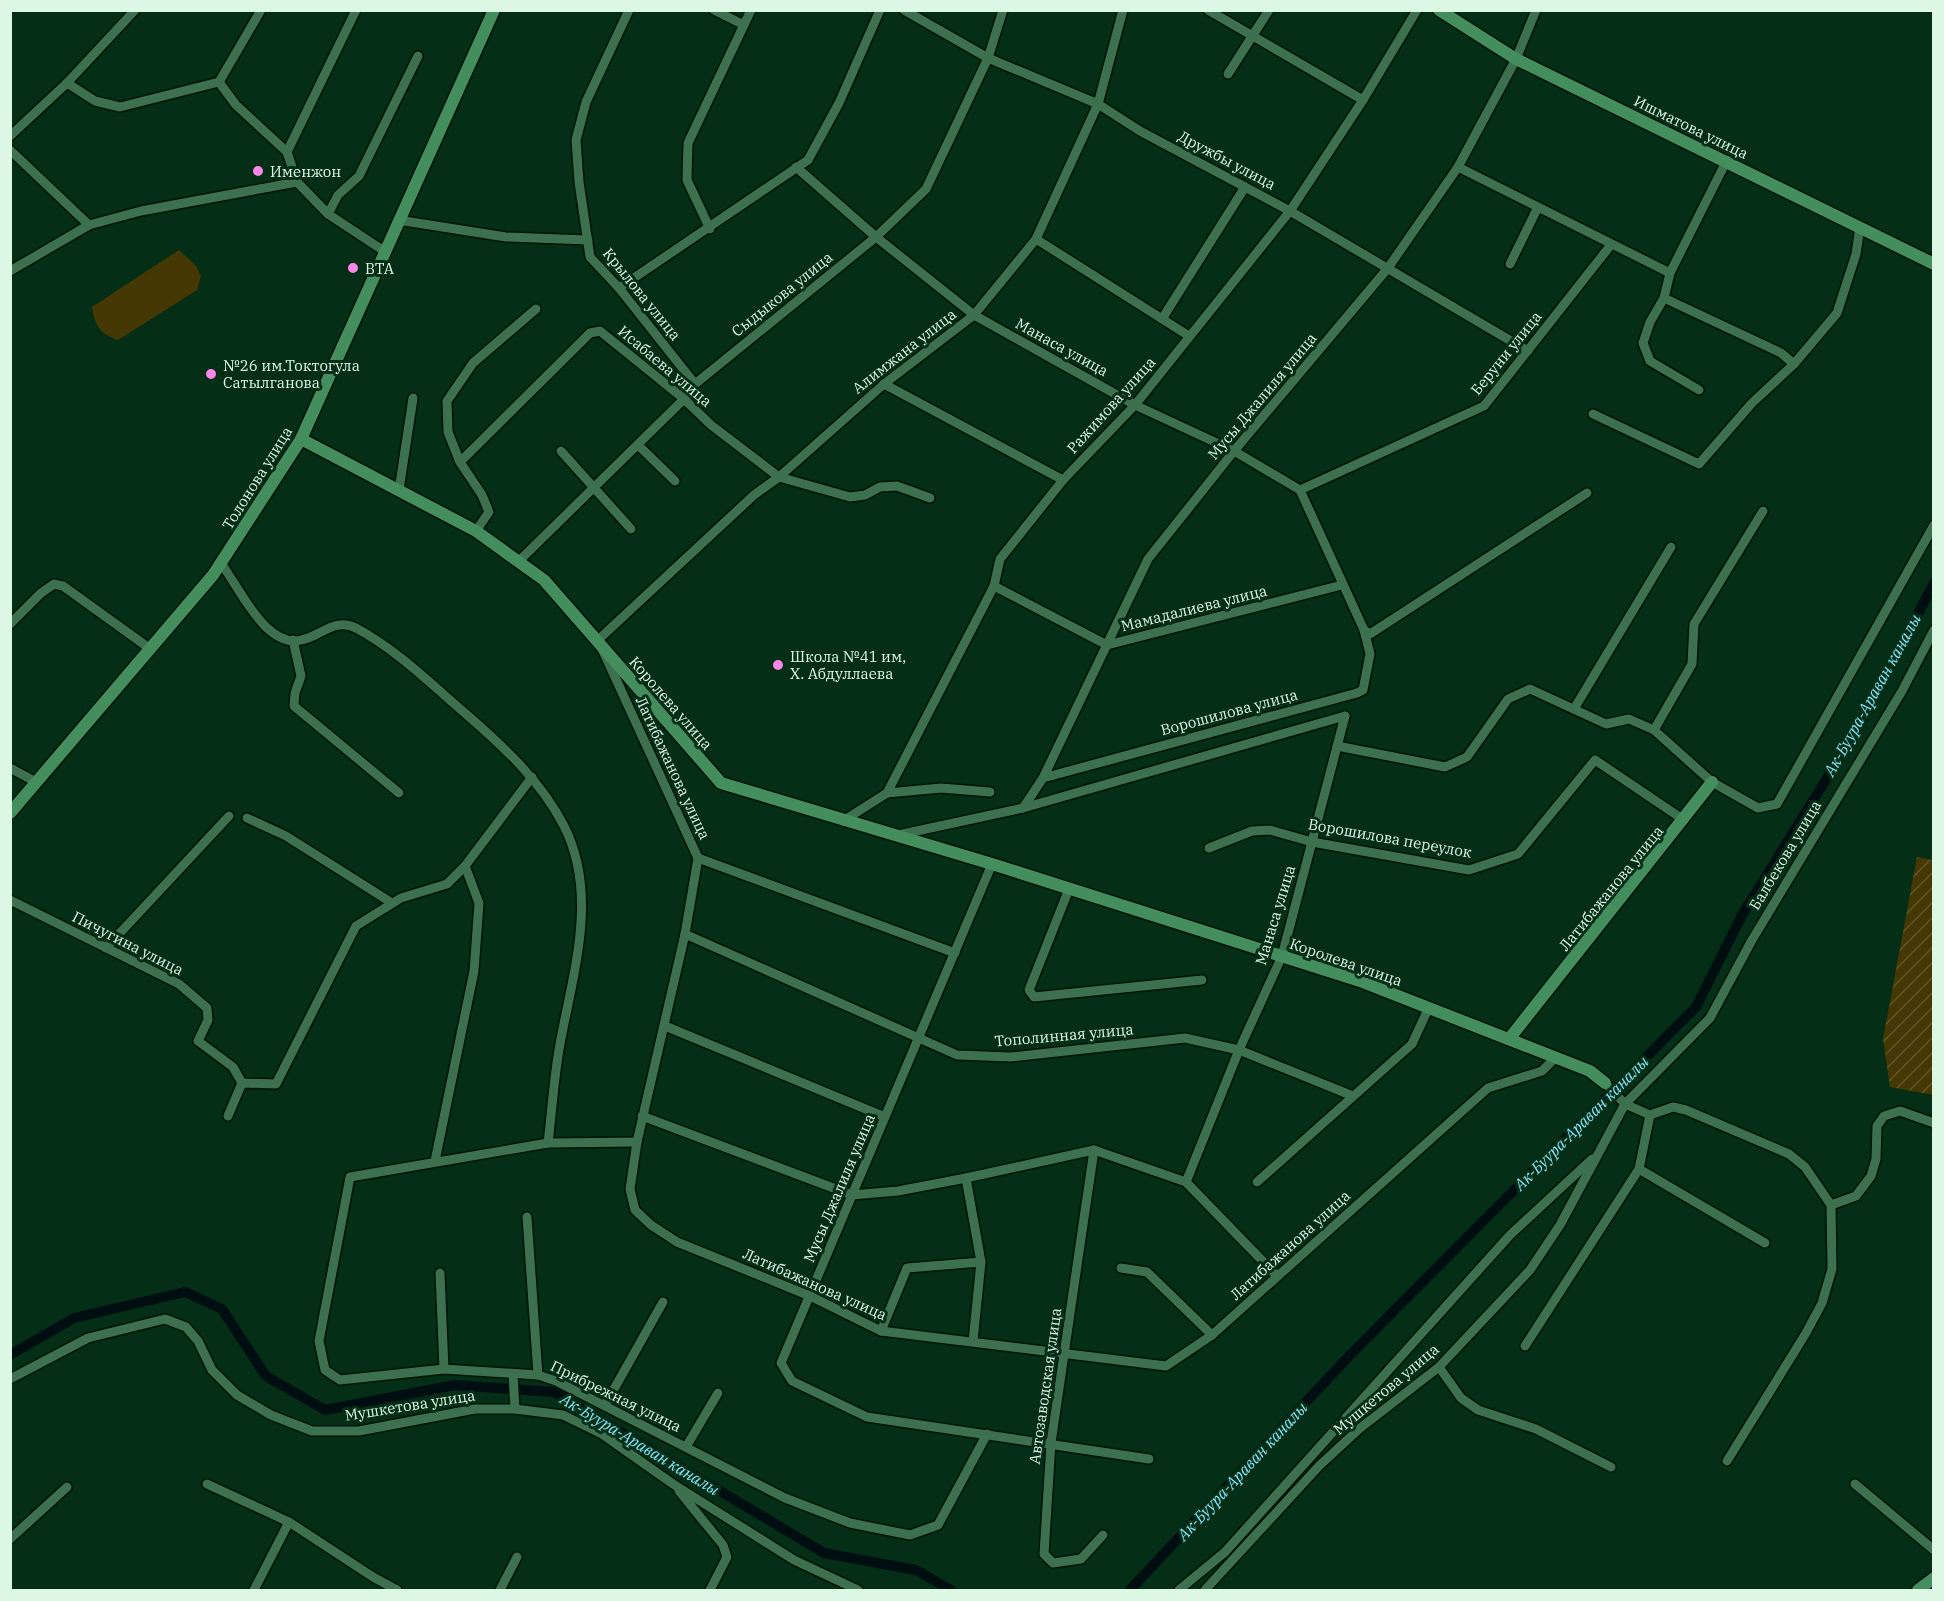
<svg xmlns="http://www.w3.org/2000/svg" width="1944" height="1601" font-family="'IBM Plex Serif',serif">
<style>
.garden{fill:url(#garden-furrows)}
.pitch{fill:#453804}
.lines{fill:none;stroke-linecap:round;stroke-linejoin:round}
.canal{stroke:#000e12;stroke-width:10}
.street-casing{stroke:#001405;stroke-width:12}
.secondary-casing{stroke:#001405;stroke-width:15}
.street{stroke:#3d704e;stroke-width:9}
.secondary{stroke:#448e5e;stroke-width:12}
.poi-dot{fill:#fa87e8;stroke:#052e16;stroke-width:2}
.labels{text-anchor:middle;dominant-baseline:central;stroke-width:6;stroke-linejoin:round;paint-order:stroke}
.street-label{font-size:15px;fill:#dcf7e3;stroke:#052e16}
.poi-label{font-size:15px;fill:#dcf7e3;stroke:#052e16;text-anchor:start}
.water-label{font-size:16px;font-style:italic;fill:#83e7fd;stroke:#052e16}
</style>
<defs>
<pattern id="garden-furrows" width="10" height="10" patternUnits="userSpaceOnUse" patternTransform="scale(1.5)"><rect width="10" height="10" fill="#453804"/><path d="M-1 1l2-2M0 10L10 0M9 11l2-2" fill="none" stroke="#5f5628"/></pattern>
</defs>
<rect width="100%" height="100%" fill="#052e16"/>
<polygon class="garden" points="1917,857 1933,860 1933,1095 1890,1087 1883,1039"/>
<path class="pitch" d="M179,250L196,266L201,276L197,290L118,340C100,334 95,326 92,307Z"/>
<g class="lines">
<g class="canal">
<polyline points="10,1355 74,1318 185,1292 222,1309 266,1376 325,1410 455,1385 554,1392 824,1553 916,1570 951,1590"/>
<polyline points="1130,1590 1348,1357 1696,1007 1742,915 1857,730 1934,583"/>
</g>
<defs>
<g id="street">
<polyline points="356,10 287,152 297,182 328,214 384,251"/>
<polyline points="629,10 586,102 576,140 579,182 590,257 619,288 695,384"/>
<polyline points="714,10 744,25"/>
<polyline points="904,10 988,58 1098,104 1140,131 1290,211 1528,351"/>
<polyline points="1123,10 1098,104 1036,239 974,315 884,384 779,477 754,495 598,640 698,858 685,934 637,1142 630,1189 635,1210 651,1225 677,1242 810,1296 881,1331 1166,1366 1212,1335 1488,1088 1542,1071 1555,1058"/>
<polyline points="1208,10 1363,100"/>
<polyline points="1228,74 1269,10"/>
<polyline points="219,82 236,105 287,152"/>
<polyline points="67,83 95,101 120,107 219,82 261,10"/>
<polyline points="10,136 67,83 135,10"/>
<polyline points="10,150 89,225"/>
<polyline points="796,167 876,237 974,315 1135,405 1234,451 1300,490 1364,630 1370,654 1363,690 1357,693 1043,778"/>
<polyline points="1458,167 1670,273"/>
<polyline points="328,214 338,195 359,176 418,56"/>
<polyline points="398,220 506,237 588,240"/>
<polyline points="710,229 687,180 688,143 751,10"/>
<polyline points="1036,239 1189,336"/>
<polyline points="1510,264 1538,207"/>
<polyline points="10,271 89,225 141,211 297,182"/>
<polyline points="619,288 808,160 839,103 880,10"/>
<polyline points="1664,298 1781,353 1794,364"/>
<polyline points="1162,319 1245,187"/>
<polyline points="884,384 1063,480"/>
<polyline points="1699,390 1650,361 1643,343 1650,322 1664,298 1670,273 1727,160"/>
<polyline points="1593,414 1699,464 1752,403 1794,364 1837,313 1856,254 1860,227"/>
<polyline points="638,445 675,481"/>
<polyline points="561,451 631,529"/>
<polyline points="460,462 590,333 600,331 684,399 711,425 779,477 850,497 865,495 880,487 897,486 930,498"/>
<polyline points="399,490 413,398"/>
<polyline points="1300,490 1484,406 1610,246"/>
<polyline points="476,531 489,512 482,495 460,462 448,432 447,401 473,363 536,309"/>
<polyline points="520,560 684,399 695,384 876,237 926,189 988,58 1003,10"/>
<path d="M221,563C235,583 248,609 265,626C306,666 324,611 356,628C397,650 431,684 466,714C504,747 541,781 564,826C599,895 573,973 560,1044C554,1076 552,1110 548,1143"/>
<polyline points="994,586 1107,645 1342,585"/>
<polyline points="10,624 41,593 54,584 63,586 149,648"/>
<polyline points="1364,630 1370,634 1587,493"/>
<polyline points="293,640 301,676 295,693 294,706 399,793"/>
<polyline points="1574,709 1671,547"/>
<polyline points="1654,730 1692,664 1694,624 1763,511"/>
<polyline points="1337,746 1445,767 1467,757 1508,699 1530,689 1606,724 1629,719 1654,730 1712,782 1758,808 1777,804 1934,525"/>
<polyline points="10,768 36,782"/>
<polyline points="887,793 941,788 990,792"/>
<polyline points="1023,808 1043,778 1148,559 1234,451 1388,268 1458,167 1516,59 1536,10"/>
<polyline points="247,818 286,836 392,903"/>
<polyline points="843,821 887,793 994,586 1000,559 1063,480 1135,405 1290,211 1363,100 1417,10"/>
<polyline points="898,835 1023,808 1345,716"/>
<polyline points="1209,848 1252,831 1270,830 1312,842 1469,870 1518,854 1595,760 1684,820"/>
<polyline points="698,858 955,953"/>
<polyline points="992,864 781,1363 792,1381 867,1417 1149,1459"/>
<polyline points="1069,889 1029,990 1034,997 1202,980"/>
<polyline points="10,900 179,984 207,1008 208,1020 198,1041 233,1067 242,1083 228,1116"/>
<polyline points="685,934 957,1055 1011,1057 1185,1038 1239,1050 1353,1096"/>
<polyline points="106,948 229,816"/>
<polyline points="665,1026 885,1117"/>
<polyline points="242,1083 276,1084 356,926 401,898 447,884 465,866 532,777"/>
<polyline points="1605,1083 1625,1104 1650,1115 1673,1107 1686,1110 1789,1154 1805,1167 1831,1205 1832,1269 1822,1303 1806,1333 1727,1461"/>
<polyline points="642,1116 852,1195 898,1191 966,1178 1094,1150 1186,1182 1277,1276"/>
<polyline points="637,1142 548,1143 350,1177 319,1341 325,1370 340,1380 444,1369 538,1375 556,1381 785,1498 850,1523 910,1535 938,1525 987,1434"/>
<polyline points="1094,1150 1051,1443 1044,1554 1053,1563 1081,1559 1103,1535"/>
<polyline points="435,1161 474,971 479,903 465,866"/>
<polyline points="1639,1169 1765,1243"/>
<polyline points="966,1178 981,1262 973,1341"/>
<polyline points="1186,1182 1239,1050 1282,956 1345,716"/>
<polyline points="1257,1182 1412,1044 1429,1007"/>
<polyline points="1831,1205 1856,1196 1871,1176 1876,1159 1877,1126 1884,1116 1900,1111 1934,1123"/>
<polyline points="527,1217 538,1375"/>
<polyline points="1121,1268 1147,1272 1212,1335"/>
<polyline points="440,1273 444,1369"/>
<polyline points="881,1331 907,1268 981,1262"/>
<polyline points="1525,1346 1639,1169 1650,1115"/>
<polyline points="1439,1367 1461,1398 1478,1410 1536,1429 1611,1467"/>
<polyline points="513,1375 515,1409"/>
<polyline points="10,1379 88,1338 165,1319 186,1327 198,1341 212,1370 237,1395 271,1415 312,1431 359,1431 475,1409 515,1409 563,1415 602,1434 673,1484 794,1560 858,1590"/>
<polyline points="605,1405 663,1302"/>
<polyline points="686,1447 718,1393"/>
<polyline points="207,1484 289,1522 373,1577 397,1590"/>
<polyline points="1855,1484 1934,1550"/>
<polyline points="679,1491 723,1545 727,1557 710,1590"/>
<polyline points="10,1539 67,1487"/>
<polyline points="254,1590 289,1522"/>
<polyline points="500,1590 517,1557"/>
<polyline points="1179,1590 1225,1552 1510,1235 1592,1159"/>
<polyline points="1205,1590 1319,1466 1359,1429 1439,1367 1530,1270 1560,1225 1625,1104 1710,1018 1752,940 1902,691 1934,630"/>
</g>
<g id="secondary">
<polyline points="1439,10 1516,59 1934,264"/>
<polyline points="301,439 476,531 544,580 721,783 992,864 1360,981 1590,1071 1605,1083"/>
<polyline points="10,813 213,575 301,439 494,10"/>
<polyline points="1509,1039 1712,782"/>
<polyline points="1918,1590 1934,1578"/>
</g>
</defs>
<use href="#street" class="street-casing"/>
<use href="#secondary" class="secondary-casing"/>
<use href="#street" class="street"/>
<use href="#secondary" class="secondary"/>
</g>
<g class="poi-dot">
<circle cx="258" cy="171" r="6"/>
<circle cx="353" cy="268" r="6"/>
<circle cx="211" cy="374" r="6"/>
<circle cx="778" cy="665" r="6"/>
</g>
<g class="labels">
<g class="street-label">
<text transform="translate(1691 127) rotate(26)">Ишматова улица</text>
<text transform="translate(1227 160) rotate(28)">Дружбы улица</text>
<text transform="translate(642 294) rotate(51)">Крылова улица</text>
<text transform="translate(782 294) rotate(-39)">Сыдыкова улица</text>
<text transform="translate(1062 347) rotate(29)">Манаса улица</text>
<text transform="translate(904 351) rotate(-38)">Алимжана улица</text>
<text transform="translate(1506 353) rotate(-51)">Беруни улица</text>
<text transform="translate(665 366) rotate(40)">Исабаева улица</text>
<text transform="translate(1262 396) rotate(-50)">Мусы Джалиля улица</text>
<text transform="translate(1111 405) rotate(-48)">Ражимова улица</text>
<text transform="translate(257 478) rotate(-58)">Толонова улица</text>
<text transform="translate(1194 608) rotate(-14)">Мамадалиева улица</text>
<text transform="translate(671 703) rotate(49)">Королева улица</text>
<text transform="translate(1229 712) rotate(-15)">Ворошилова улица</text>
<text transform="translate(673 768) rotate(65)">Латибажанова улица</text>
<text transform="translate(1390 838) rotate(10)">Ворошилова переулок</text>
<text transform="translate(1785 855) rotate(-59)">Балбекова улица</text>
<text transform="translate(1611 888) rotate(-51)">Латибажанова улица</text>
<text transform="translate(1275 915) rotate(-73)">Манаса улица</text>
<text transform="translate(128 943) rotate(27)">Пичугина улица</text>
<text transform="translate(1346 962) rotate(19)">Королева улица</text>
<text transform="translate(1064 1035) rotate(-5)">Тополинная улица</text>
<text transform="translate(839 1188) rotate(-67)">Мусы Джалиля улица</text>
<text transform="translate(1290 1245) rotate(-42)">Латибажанова улица</text>
<text transform="translate(815 1284) rotate(24)">Латибажанова улица</text>
<text transform="translate(1045 1386) rotate(-82)">Автозаводская улица</text>
<text transform="translate(1386 1389) rotate(-40)">Мушкетова улица</text>
<text transform="translate(616 1396) rotate(26)">Прибрежная улица</text>
<text transform="translate(410 1405) rotate(-9)">Мушкетова улица</text>
</g>
<g class="poi-label">
<text x="270" y="171">Именжон</text>
<text x="365" y="268">BTA</text>
<text x="223" y="365">№26 им.Токтогула<tspan x="223" dy="17">Сатылганова</tspan></text>
<text x="790" y="656">Школа №41 им,<tspan x="790" dy="17">Х. Абдуллаева</tspan></text>
</g>
<g class="water-label">
<text transform="translate(1872 695) rotate(-61)">Ак-Буура-Араван каналы</text>
<text transform="translate(1581 1123) rotate(-45)">Ак-Буура-Араван каналы</text>
<text transform="translate(640 1444) rotate(31)">Ак-Буура-Араван каналы</text>
<text transform="translate(1242 1471) rotate(-47)">Ак-Буура-Араван каналы</text>
</g>
</g>
<rect width="1944" height="1601" fill="none" stroke="#dcf7e3" stroke-width="24"/>
</svg>
